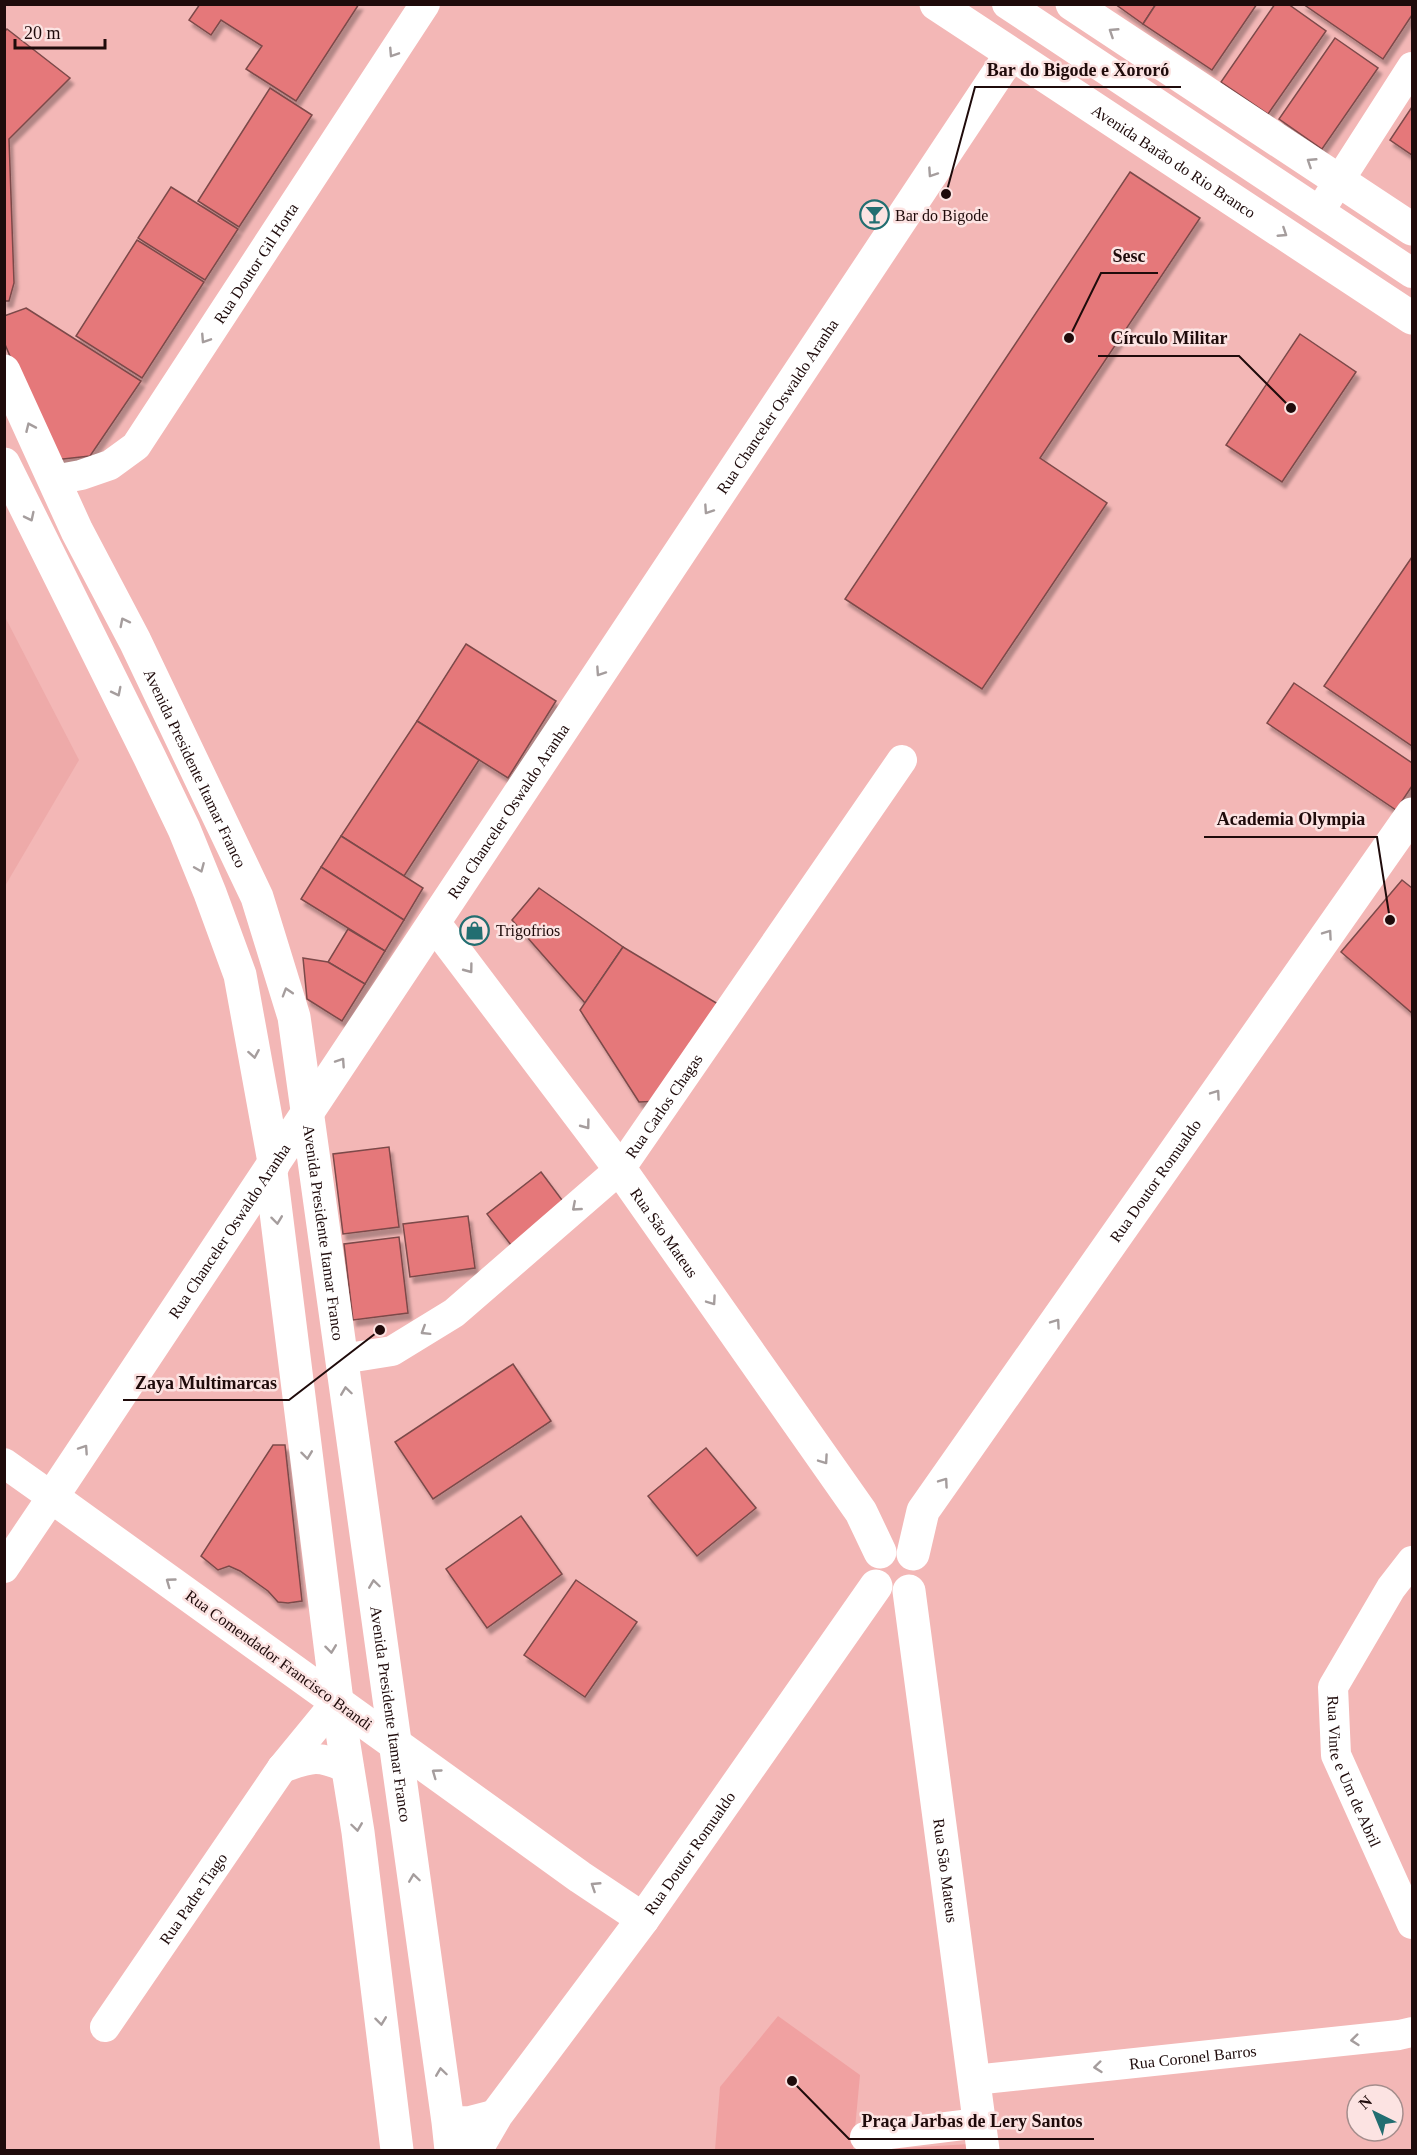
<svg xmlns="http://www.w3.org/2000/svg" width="1417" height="2155" font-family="Georgia,serif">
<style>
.built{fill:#eeaaa9}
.green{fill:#f0a1a1}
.building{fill:#e5787a;stroke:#7c4949;stroke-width:1.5;filter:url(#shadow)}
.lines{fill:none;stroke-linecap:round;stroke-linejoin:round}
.minor{stroke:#fff;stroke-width:30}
.major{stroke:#fff;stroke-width:33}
.oneway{stroke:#a59d9d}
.labels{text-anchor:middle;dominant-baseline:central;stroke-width:5;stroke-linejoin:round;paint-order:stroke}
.street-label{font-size:16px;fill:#1f0b0b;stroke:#fce3e2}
.poi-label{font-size:16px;fill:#1f0b0b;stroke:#fce3e2;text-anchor:start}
.leader{fill:none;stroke:#1f0b0b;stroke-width:2}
.callout-dot{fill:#1f0b0b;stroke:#fce3e2;stroke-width:2}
.callout-label{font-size:18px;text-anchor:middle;font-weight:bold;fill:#1f0b0b;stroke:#fce3e2;stroke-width:5;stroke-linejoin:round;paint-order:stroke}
</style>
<defs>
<filter id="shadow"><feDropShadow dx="3.5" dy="6" stdDeviation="1.5" flood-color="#0004"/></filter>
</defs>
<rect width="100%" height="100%" fill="#f3b7b6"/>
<polygon class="built" points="5,617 79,760 5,886 4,617"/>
<g class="green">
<polygon points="778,2016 860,2075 853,2150 715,2150 720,2087"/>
<polygon points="970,2144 970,2150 870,2150"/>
</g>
<g class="building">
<polygon points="200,4 359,4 296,101 246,69 262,46 221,20 211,35 189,20"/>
<polygon points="1115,4 1156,4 1143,24"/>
<polygon points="1156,4 1257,4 1212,70 1143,24"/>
<polygon points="1275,4 1288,4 1326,31 1268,114 1221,82"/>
<polygon points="1303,4 1412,4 1412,15 1383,59"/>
<polygon points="7,29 70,78 9,139 14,283 9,301 4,301 4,32"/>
<polygon points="1335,38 1378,68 1322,149 1279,119"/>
<polygon points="270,88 312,115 239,227 198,201"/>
<polygon points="1412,107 1412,155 1390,140"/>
<polygon points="1130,172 1200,218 1040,458 1107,503 982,689 845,599"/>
<polygon points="171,187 238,229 205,280 138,238"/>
<polygon points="137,240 204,282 142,378 76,336"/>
<polygon points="26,308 141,381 90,456 54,460 4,342 4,316"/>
<polygon points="1300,334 1356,372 1282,482 1226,445"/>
<polygon points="1412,557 1412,746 1324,686"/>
<polygon points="466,644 556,701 508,778 417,721"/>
<polygon points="1294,683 1412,763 1412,786 1396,810 1267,723"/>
<polygon points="417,721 479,760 404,876 341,836"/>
<polygon points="341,836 423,888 404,920 321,867"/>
<polygon points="321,867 404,920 385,951 301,899"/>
<polygon points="1402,880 1412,888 1412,1013 1341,952"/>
<polygon points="539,888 623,947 585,1003 512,920"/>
<polygon points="348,929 385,951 365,984 328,962"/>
<polygon points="623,947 723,1007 663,1101 639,1102 580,1010"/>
<polygon points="303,958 328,962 365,984 342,1021 307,999"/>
<polygon points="389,1147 399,1227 343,1234 333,1154"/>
<polygon points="541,1172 565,1204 511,1245 487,1214"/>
<polygon points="468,1216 475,1268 410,1277 403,1224"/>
<polygon points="399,1237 408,1313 353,1320 344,1244"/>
<polygon points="513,1364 551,1421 433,1499 395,1442"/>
<polygon points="273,1445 285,1445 302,1601 288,1603 278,1602 268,1591 240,1571 229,1566 218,1570 201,1556"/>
<polygon points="706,1448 756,1508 697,1556 648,1496"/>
<polygon points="521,1516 562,1574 487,1628 446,1569"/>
<polygon points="576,1580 637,1622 585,1697 524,1655"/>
</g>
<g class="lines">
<g class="minor">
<polyline points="1007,4 1412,273"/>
<polyline points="1326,201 1412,67"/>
<path id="s1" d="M54,480L81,475L110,465L136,446L425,4"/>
<path id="s2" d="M342,1359L392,1351L454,1313L620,1169L902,760"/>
<polyline points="4,1463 52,1497 4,1568"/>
<path id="s3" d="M1412,1561L1391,1588L1333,1687L1336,1755L1412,1924"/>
<path d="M282,1768C313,1757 318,1755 349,1769"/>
<path id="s4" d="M105,2027L282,1768L337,1701"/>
<path id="s5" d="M974,2080L1399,2035L1412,2032"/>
<polyline points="448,2122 470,2121 497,2114"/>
<polyline points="865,2137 979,2123"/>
</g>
<g class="major">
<path id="s6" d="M936,4L1412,318"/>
<polyline points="1072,4 1412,229"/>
<path id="s7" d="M4,371L77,531L135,641L257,897L294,1017L448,2122L451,2150"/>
<polyline points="4,464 149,756 184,829 210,893 240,975 274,1162 271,1172 337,1701 358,1832 397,2150"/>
<path id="s8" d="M434,923L620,1169L861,1512L880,1552"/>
<path id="s9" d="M913,1554L923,1511L1412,814"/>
<path id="s10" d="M909,1591L983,2150"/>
<path id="s11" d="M643,1919L580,1877L52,1497L1011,54"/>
<path id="s12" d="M476,2150L497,2114L643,1919L876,1586"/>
</g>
</g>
<defs><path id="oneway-chevron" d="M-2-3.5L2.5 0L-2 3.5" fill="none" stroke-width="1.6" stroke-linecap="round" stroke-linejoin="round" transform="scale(1.5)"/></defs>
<g class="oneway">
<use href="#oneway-chevron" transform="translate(1113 32) rotate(-147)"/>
<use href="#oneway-chevron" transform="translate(393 53) rotate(123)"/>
<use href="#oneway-chevron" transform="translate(1311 162) rotate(-147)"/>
<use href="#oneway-chevron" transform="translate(932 173) rotate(124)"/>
<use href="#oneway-chevron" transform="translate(1283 233) rotate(33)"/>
<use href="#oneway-chevron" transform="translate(205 339) rotate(123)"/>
<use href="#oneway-chevron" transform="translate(30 427) rotate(-114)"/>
<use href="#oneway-chevron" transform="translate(708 510) rotate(124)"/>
<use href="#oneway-chevron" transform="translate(30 517) rotate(64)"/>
<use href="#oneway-chevron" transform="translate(124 622) rotate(-117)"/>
<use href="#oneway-chevron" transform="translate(600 672) rotate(124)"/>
<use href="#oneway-chevron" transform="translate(117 692) rotate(63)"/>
<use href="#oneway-chevron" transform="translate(200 868) rotate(67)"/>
<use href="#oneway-chevron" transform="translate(1328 934) rotate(-55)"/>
<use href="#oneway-chevron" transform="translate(469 969) rotate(53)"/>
<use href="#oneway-chevron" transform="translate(287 992) rotate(-107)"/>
<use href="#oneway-chevron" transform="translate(254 1054) rotate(80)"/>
<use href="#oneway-chevron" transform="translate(341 1062) rotate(-56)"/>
<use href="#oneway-chevron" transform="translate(1216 1094) rotate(-55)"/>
<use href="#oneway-chevron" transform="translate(586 1125) rotate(53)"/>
<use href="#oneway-chevron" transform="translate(576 1207) rotate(139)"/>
<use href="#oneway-chevron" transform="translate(277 1220) rotate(83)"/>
<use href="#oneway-chevron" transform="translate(712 1301) rotate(55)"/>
<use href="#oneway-chevron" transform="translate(1056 1323) rotate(-55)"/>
<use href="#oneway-chevron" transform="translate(425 1331) rotate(148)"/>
<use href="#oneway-chevron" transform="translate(346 1391) rotate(-98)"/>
<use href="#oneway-chevron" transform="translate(84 1449) rotate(-56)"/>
<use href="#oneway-chevron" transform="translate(307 1455) rotate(83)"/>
<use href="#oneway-chevron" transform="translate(824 1460) rotate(55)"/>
<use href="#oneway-chevron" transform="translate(944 1482) rotate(-55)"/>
<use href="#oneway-chevron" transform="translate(170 1582) rotate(-144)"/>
<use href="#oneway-chevron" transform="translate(374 1584) rotate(-98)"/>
<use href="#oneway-chevron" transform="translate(331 1649) rotate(83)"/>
<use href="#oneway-chevron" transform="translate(436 1773) rotate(-144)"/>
<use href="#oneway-chevron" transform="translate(357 1827) rotate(82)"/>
<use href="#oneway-chevron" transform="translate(414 1878) rotate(-98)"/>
<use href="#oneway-chevron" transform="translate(595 1886) rotate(-147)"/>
<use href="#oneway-chevron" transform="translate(381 2021) rotate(83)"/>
<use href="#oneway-chevron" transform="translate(1355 2040) rotate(174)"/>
<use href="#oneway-chevron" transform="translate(1098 2067) rotate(174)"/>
<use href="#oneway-chevron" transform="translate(441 2072) rotate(-98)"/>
</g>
<defs>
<symbol id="bar-ring" viewBox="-11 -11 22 22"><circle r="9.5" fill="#fce3e2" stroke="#226e71" stroke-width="1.5"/><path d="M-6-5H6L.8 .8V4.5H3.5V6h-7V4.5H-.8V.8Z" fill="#226e71"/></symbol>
<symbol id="shop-ring" viewBox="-11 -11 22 22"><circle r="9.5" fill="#fce3e2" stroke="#226e71" stroke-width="1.5"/><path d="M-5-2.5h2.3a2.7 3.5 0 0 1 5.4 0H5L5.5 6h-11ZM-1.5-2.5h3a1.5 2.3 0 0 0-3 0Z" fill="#226e71"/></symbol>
</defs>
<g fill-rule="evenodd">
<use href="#bar-ring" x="858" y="198" width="33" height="33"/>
<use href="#shop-ring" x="458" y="914" width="33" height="33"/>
</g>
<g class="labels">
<g class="street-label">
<text stroke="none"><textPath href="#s6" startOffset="285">Avenida Barão do Rio Branco</textPath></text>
<text stroke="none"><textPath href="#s1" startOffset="309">Rua Doutor Gil Horta</textPath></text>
<text stroke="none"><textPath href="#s11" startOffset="2036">Rua Chanceler Oswaldo Aranha</textPath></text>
<text stroke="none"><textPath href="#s7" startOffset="441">Avenida Presidente Itamar Franco</textPath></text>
<text stroke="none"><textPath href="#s11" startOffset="1550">Rua Chanceler Oswaldo Aranha</textPath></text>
<text stroke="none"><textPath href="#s2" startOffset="420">Rua Carlos Chagas</textPath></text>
<text stroke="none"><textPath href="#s9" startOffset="448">Rua Doutor Romualdo</textPath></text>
<text stroke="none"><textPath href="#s11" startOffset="1046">Rua Chanceler Oswaldo Aranha</textPath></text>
<text stroke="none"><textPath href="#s7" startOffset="927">Avenida Presidente Itamar Franco</textPath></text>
<text stroke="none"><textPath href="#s8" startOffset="386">Rua São Mateus</textPath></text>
<text transform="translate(279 1660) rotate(36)">Rua Comendador Francisco Brandi</text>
<text stroke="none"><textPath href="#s7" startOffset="1413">Avenida Presidente Itamar Franco</textPath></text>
<text stroke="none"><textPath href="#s3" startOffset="237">Rua Vinte e Um de Abril</textPath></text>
<text stroke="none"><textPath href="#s12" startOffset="366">Rua Doutor Romualdo</textPath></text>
<text stroke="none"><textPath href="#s10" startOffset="282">Rua São Mateus</textPath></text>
<text stroke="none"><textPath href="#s4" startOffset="156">Rua Padre Tiago</textPath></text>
<text stroke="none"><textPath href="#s5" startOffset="220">Rua Coronel Barros</textPath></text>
</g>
<g class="poi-label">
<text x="895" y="215">Bar do Bigode</text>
<text x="496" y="930">Trigofrios</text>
</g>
</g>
<path class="leader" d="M946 194L975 87H1181M1069 338L1101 273H1158M1291 408L1239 356H1098M1390 920L1377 837H1204M380 1330L289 1400H123M792 2081L849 2139H1094"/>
<g class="callout-dot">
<circle cx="946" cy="194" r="6"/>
<circle cx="1069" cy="338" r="6"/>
<circle cx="1291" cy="408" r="6"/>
<circle cx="1390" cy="920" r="6"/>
<circle cx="380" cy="1330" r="6"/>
<circle cx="792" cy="2081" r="6"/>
</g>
<g class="callout-label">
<text x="1078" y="76">Bar do Bigode e Xororó</text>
<text x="1129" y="262">Sesc</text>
<text x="1169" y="344">Círculo Militar</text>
<text x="1291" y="825">Academia Olympia</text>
<text x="206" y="1389">Zaya Multimarcas</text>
<text x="972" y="2127">Praça Jarbas de Lery Santos</text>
</g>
<rect width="1417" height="2155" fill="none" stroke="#1f0b0b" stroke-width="12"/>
<g transform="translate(1375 2113) rotate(317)"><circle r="28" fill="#fce3e2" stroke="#a48d8c" stroke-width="1.5"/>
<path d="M0-4.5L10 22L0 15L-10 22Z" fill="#226e71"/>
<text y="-9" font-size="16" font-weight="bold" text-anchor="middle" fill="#1f0b0b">N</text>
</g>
<path d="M15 39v9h90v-9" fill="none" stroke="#1f0b0b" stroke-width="3"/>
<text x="24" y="39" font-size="18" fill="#1f0b0b" stroke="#fce3e2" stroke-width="4.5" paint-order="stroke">20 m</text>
</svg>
